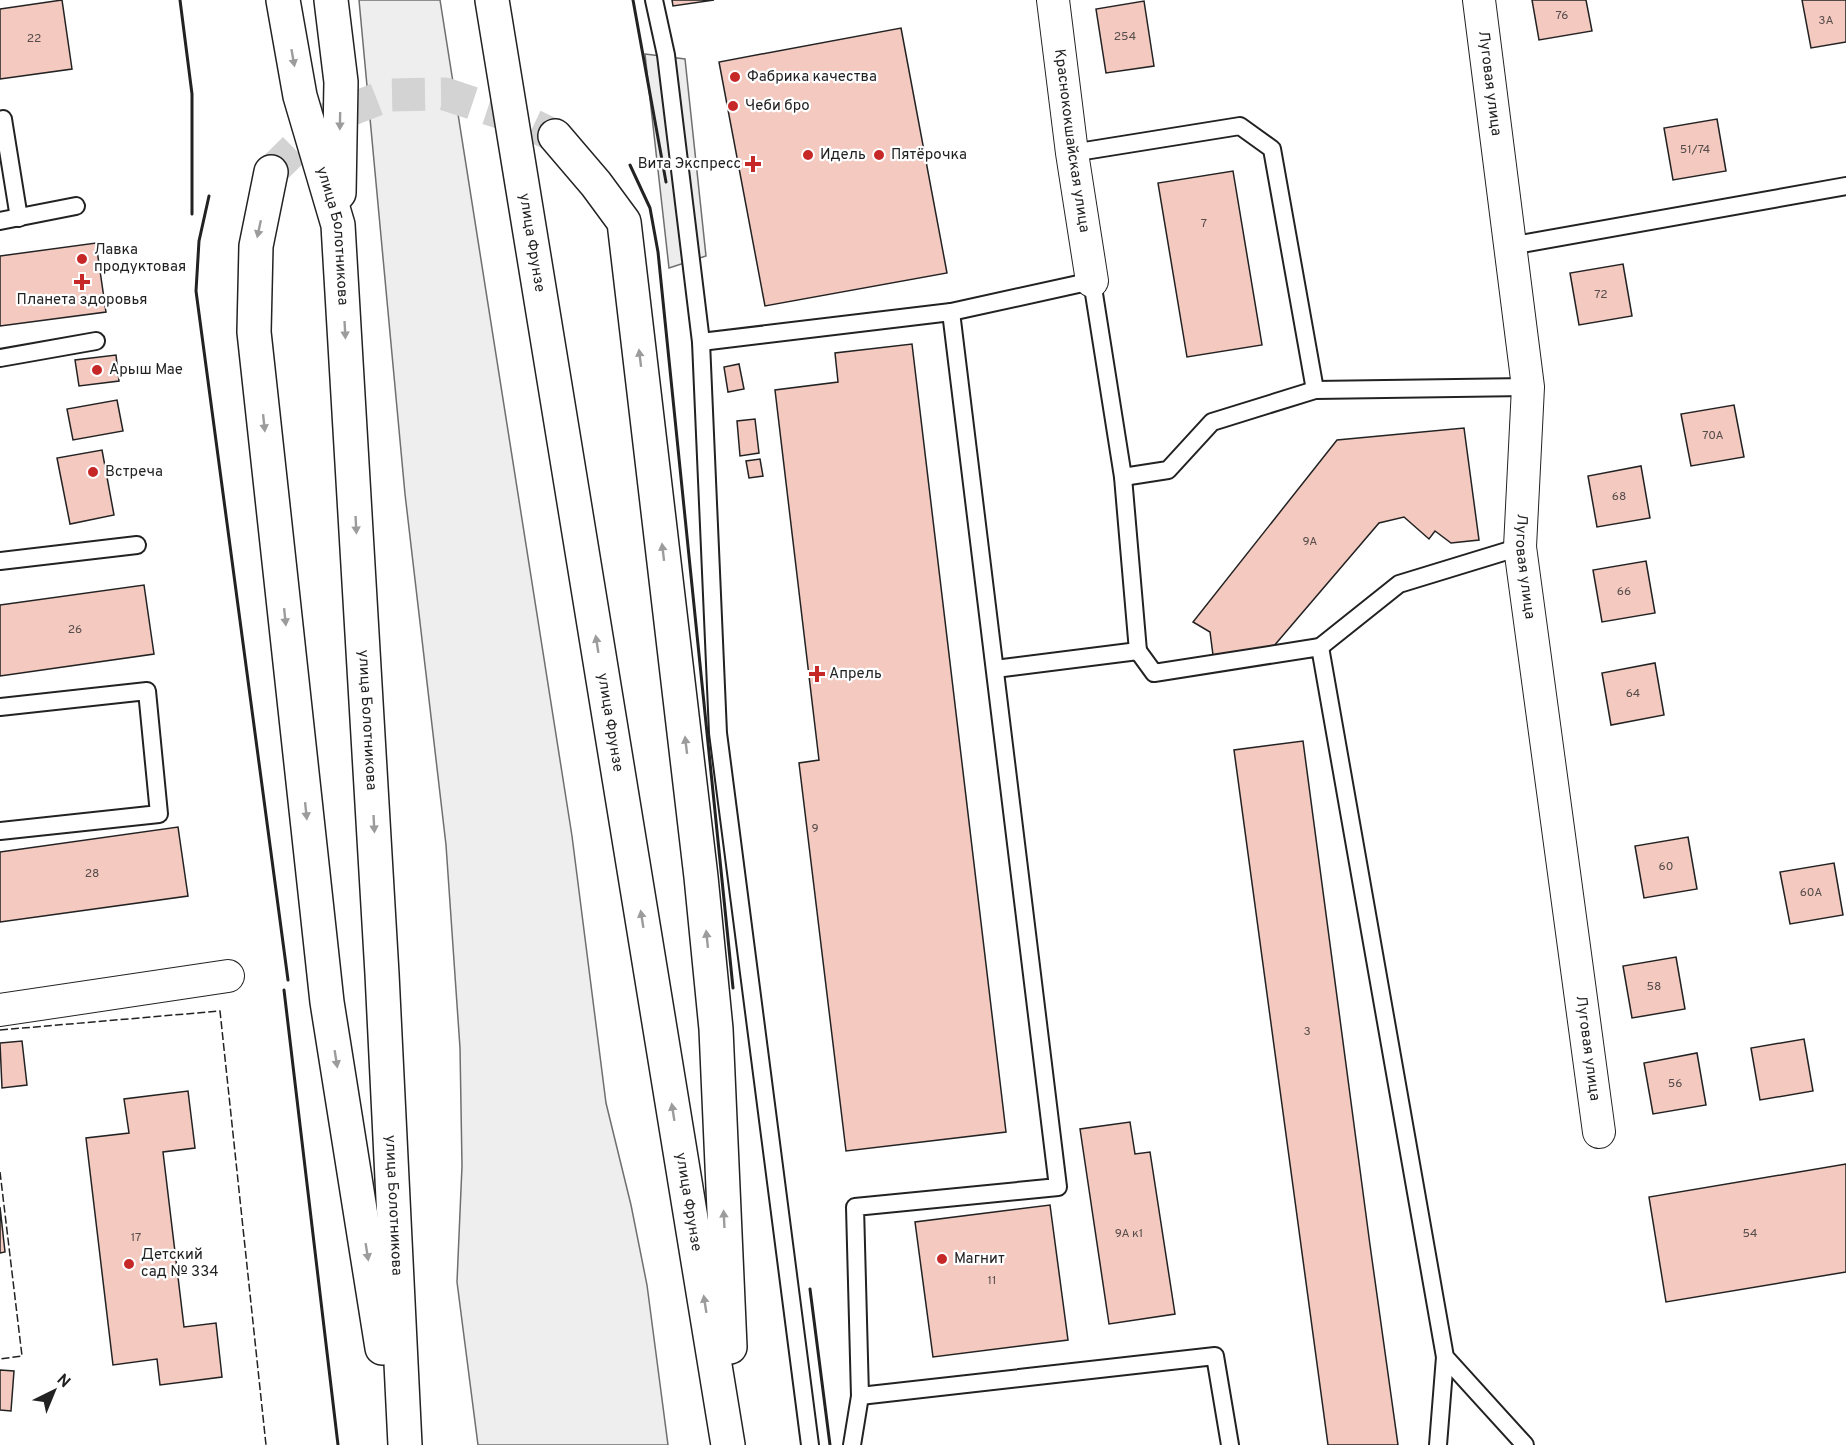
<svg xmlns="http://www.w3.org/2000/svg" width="1846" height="1445" font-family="Overpass,sans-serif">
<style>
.green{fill:#eee;stroke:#6f6f6f;stroke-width:1.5}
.parking{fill:#ededed;stroke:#6f6f6f;stroke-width:1.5}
.building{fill:#f3c9c0;stroke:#222;stroke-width:1.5}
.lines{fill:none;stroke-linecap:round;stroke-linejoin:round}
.primary-tunnel{stroke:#d3d3d3;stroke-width:33;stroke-dasharray:33 16;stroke-linecap:butt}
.service-casing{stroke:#222;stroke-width:20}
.minor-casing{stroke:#222;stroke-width:34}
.primary-casing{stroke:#222;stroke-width:36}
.service{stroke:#fff;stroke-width:16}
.minor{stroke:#fff;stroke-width:32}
.primary{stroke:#fff;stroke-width:33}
.fence{stroke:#222;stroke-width:1.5;stroke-dasharray:8 3;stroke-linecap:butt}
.wall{stroke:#222;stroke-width:3}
.oneway{fill:#9c9c9c}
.poi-dot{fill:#c62828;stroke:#fff;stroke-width:2}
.labels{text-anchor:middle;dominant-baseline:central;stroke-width:4.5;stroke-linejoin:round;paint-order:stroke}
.number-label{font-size:12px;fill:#564c4a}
.poi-label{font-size:15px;fill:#222;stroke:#fff;text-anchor:start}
.street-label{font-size:15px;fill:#222;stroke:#fff}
</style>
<rect width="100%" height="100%" fill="#fff"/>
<polygon class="green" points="359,0 440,0 572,836 606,1103 631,1205 647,1285 668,1445 478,1445 457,1282 462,1166 460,1048 446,845 405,494"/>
<polygon class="parking" points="645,54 685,59 706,256 669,268"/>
<g class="building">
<polygon points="62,0 72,69 0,79 0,9"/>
<polygon points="672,0 714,0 673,6"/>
<polygon points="1532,0 1586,0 1592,31 1539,40"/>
<polygon points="1802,0 1846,0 1846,42 1811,48"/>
<polygon points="1144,1 1154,66 1106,73 1096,9"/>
<polygon points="901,28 947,273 765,306 719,62"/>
<polygon points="1717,119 1726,171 1673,180 1664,128"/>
<polygon points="1233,171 1262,345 1187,357 1158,183"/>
<polygon points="96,243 106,312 0,326 0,256"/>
<polygon points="1623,264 1632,316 1579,325 1570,273"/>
<polygon points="912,344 1006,1132 846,1151 799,763 819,760 775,390 838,382 835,353"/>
<polygon points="116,355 119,381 79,386 75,360"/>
<polygon points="739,364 744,389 728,392 724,367"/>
<polygon points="117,400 123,431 73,440 67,409"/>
<polygon points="1734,405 1744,457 1691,466 1681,414"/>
<polygon points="755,419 759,453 740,456 737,421"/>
<polygon points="1464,428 1479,540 1451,543 1435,531 1429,539 1404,517 1379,523 1273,647 1213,655 1210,632 1193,622 1337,440"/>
<polygon points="102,450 114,515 70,524 57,458"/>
<polygon points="760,459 763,476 749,478 746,461"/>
<polygon points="1641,466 1650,518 1597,527 1588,476"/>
<polygon points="1646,561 1655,613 1602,622 1593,570"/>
<polygon points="144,585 154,654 0,676 0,605"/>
<polygon points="1655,663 1664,715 1611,725 1602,673"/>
<polygon points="1303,741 1370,1245 1398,1445 1328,1445 1234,750"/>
<polygon points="178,827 188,896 0,922 0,852"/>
<polygon points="1688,837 1697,889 1644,898 1635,846"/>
<polygon points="1834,863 1843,915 1790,924 1780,872"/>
<polygon points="1676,957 1685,1009 1632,1018 1623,966"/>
<polygon points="1804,1039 1813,1091 1760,1100 1751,1048"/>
<polygon points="22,1041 27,1085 2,1088 0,1043"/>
<polygon points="1697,1053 1706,1105 1653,1114 1644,1063"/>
<polygon points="188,1091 195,1148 163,1152 184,1327 216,1323 222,1377 160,1385 157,1359 113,1365 86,1138 129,1133 124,1099"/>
<polygon points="1130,1122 1135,1154 1150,1152 1175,1314 1109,1324 1080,1129"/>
<polygon points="1846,1164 1846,1272 1666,1302 1649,1197"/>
<polygon points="1050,1205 1068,1340 933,1357 915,1222"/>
<polygon points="0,1207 5,1252 0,1253"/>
<polygon points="0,1370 14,1371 11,1411 0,1410"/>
</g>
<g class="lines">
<polyline class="primary-tunnel" points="271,172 324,120 388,95 445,94 517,118 555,136"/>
<defs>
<g id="service">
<polyline points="654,0 666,55 701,342 718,733 810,1445"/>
<polyline points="0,120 3,119 19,218"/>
<polyline points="1072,153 1240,126 1272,149 1315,390"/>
<polyline points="0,221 76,206"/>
<polyline points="1510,246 1846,186"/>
<polyline points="951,312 1092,281 1123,477 1138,651 995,669"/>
<polyline points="701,342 951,312 1058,1187 855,1207 860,1396 852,1445"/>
<polyline points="0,358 96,341"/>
<polyline points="1123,477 1168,470 1212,422 1315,390 1528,387"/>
<polyline points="0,561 137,545"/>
<polyline points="1320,647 1399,584 1520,547"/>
<polyline points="1138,651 1154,673 1320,647 1445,1357 1525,1445"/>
<polyline points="0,707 147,691 159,814 0,831"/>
<polyline points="860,1396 1215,1356 1230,1445"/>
<polyline points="1438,1445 1445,1357"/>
</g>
<g id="minor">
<path id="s1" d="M1053,0L1072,153L1092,281"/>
<path id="s2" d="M1479,0L1528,387L1520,547L1599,1132"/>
<polyline points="0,1010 228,976"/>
</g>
<g id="primary">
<path id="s3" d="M283,0L300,96L338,225L382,974L405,1445"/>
<polyline points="331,0 341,82 339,193"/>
<path id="s4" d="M492,0L728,1445"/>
<polyline points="555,136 596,184 624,222 701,877 716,1029 730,1347"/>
<polyline points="271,172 256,246 254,332 327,1002 382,1348"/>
</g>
</defs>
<use href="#service" class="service-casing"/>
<use href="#minor" class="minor-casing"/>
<use href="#primary" class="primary-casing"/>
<use href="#service" class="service"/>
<use href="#minor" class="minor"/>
<use href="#primary" class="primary"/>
<g class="fence">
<polyline points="0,1030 220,1011 266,1445"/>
<polyline points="0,1172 22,1356 0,1359"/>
</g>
<g class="wall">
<polyline points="180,0 192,94 192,214"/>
<polyline points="633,0 666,182"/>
<polyline points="630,165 650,208 658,252 733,988"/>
<polyline points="209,196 199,241 196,291 288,980"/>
<polyline points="284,990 338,1445"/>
<polyline points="810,1289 830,1445"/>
</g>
</g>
<defs><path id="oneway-solid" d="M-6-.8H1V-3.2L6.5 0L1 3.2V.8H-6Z" transform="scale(1.5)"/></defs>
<g class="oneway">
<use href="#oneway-solid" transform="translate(293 58) rotate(80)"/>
<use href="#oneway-solid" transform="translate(340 121) rotate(91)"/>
<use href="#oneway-solid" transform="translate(259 229) rotate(102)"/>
<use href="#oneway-solid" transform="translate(345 330) rotate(87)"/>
<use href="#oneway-solid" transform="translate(640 358) rotate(-97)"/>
<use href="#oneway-solid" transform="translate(264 423) rotate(84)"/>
<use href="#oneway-solid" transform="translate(356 525) rotate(87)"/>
<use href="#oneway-solid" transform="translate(663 552) rotate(-97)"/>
<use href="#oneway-solid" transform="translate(285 617) rotate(84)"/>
<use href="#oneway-solid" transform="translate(597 644) rotate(-99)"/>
<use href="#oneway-solid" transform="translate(686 745) rotate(-97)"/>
<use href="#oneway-solid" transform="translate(306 811) rotate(84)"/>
<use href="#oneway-solid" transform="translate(374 824) rotate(87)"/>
<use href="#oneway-solid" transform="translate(642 919) rotate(-99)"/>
<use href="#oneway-solid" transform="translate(707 939) rotate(-96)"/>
<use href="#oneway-solid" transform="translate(336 1059) rotate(81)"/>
<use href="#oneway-solid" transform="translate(673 1112) rotate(-99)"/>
<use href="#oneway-solid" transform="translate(724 1219) rotate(-93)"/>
<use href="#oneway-solid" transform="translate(367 1252) rotate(81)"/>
<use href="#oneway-solid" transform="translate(705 1304) rotate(-99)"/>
</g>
<g class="poi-dot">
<circle cx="735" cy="77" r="6"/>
<circle cx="733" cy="106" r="6"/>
<circle cx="808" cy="155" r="6"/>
<circle cx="879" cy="155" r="6"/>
<path d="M750 155h6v6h6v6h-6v6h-6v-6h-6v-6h6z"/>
<circle cx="82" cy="259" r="6"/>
<path d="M79 273h6v6h6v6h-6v6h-6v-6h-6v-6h6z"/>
<circle cx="97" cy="370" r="6"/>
<circle cx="93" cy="472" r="6"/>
<path d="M814 665h6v6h6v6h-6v6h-6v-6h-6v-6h6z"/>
<circle cx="942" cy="1259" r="6"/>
<circle cx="129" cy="1264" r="6"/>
</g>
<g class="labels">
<g class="number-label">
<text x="1562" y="16">76</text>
<text x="1826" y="21">3А</text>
<text x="1125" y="37">254</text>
<text x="34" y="39">22</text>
<text x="1695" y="150">51/74</text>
<text x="1204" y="224">7</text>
<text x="1601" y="295">72</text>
<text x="1713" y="436">70А</text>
<text x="1619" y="497">68</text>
<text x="1310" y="542">9А</text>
<text x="1624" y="592">66</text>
<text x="75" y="630">26</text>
<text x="1633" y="694">64</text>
<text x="815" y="829">9</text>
<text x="1666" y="867">60</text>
<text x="92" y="874">28</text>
<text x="1811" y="893">60А</text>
<text x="1654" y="987">58</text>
<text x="1307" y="1032">3</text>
<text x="1675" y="1084">56</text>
<text x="1129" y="1234">9А к1</text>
<text x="1750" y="1234">54</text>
<text x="136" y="1238">17</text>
<text x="992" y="1281">11</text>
</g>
<g class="poi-label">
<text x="747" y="77">Фабрика качества</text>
<text x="745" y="106">Чеби бро</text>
<text x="820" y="155">Идель</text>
<text x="891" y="155">Пятёрочка</text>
<text x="741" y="164" text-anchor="end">Вита Экспресс</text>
<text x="94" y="250">Лавка<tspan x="94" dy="17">продуктовая</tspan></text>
<text x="82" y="300" text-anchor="middle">Планета здоровья</text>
<text x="109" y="370">Арыш Мае</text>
<text x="105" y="472">Встреча</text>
<text x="829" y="674">Апрель</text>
<text x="141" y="1255">Детский<tspan x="141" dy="17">сад № 334</tspan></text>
<text x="954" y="1259">Магнит</text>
</g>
<g class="street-label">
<text stroke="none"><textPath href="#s2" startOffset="84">Луговая улица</textPath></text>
<text stroke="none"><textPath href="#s1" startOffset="142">Краснококшайская улица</textPath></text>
<text stroke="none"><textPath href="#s3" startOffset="242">улица Болотникова</textPath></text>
<text stroke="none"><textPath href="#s4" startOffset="246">улица Фрунзе</textPath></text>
<text stroke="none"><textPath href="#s2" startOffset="570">Луговая улица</textPath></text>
<text stroke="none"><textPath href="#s3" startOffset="728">улица Болотникова</textPath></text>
<text stroke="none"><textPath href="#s4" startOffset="732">улица Фрунзе</textPath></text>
<text stroke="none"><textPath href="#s2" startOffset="1056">Луговая улица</textPath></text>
<text stroke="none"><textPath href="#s4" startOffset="1218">улица Фрунзе</textPath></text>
<text stroke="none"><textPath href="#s3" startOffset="1214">улица Болотникова</textPath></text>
</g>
</g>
<g transform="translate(54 1391) rotate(43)" stroke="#ffffff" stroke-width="4.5" paint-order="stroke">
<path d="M0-4.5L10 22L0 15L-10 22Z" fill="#222222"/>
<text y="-9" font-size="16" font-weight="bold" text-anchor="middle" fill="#222222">N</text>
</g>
</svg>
